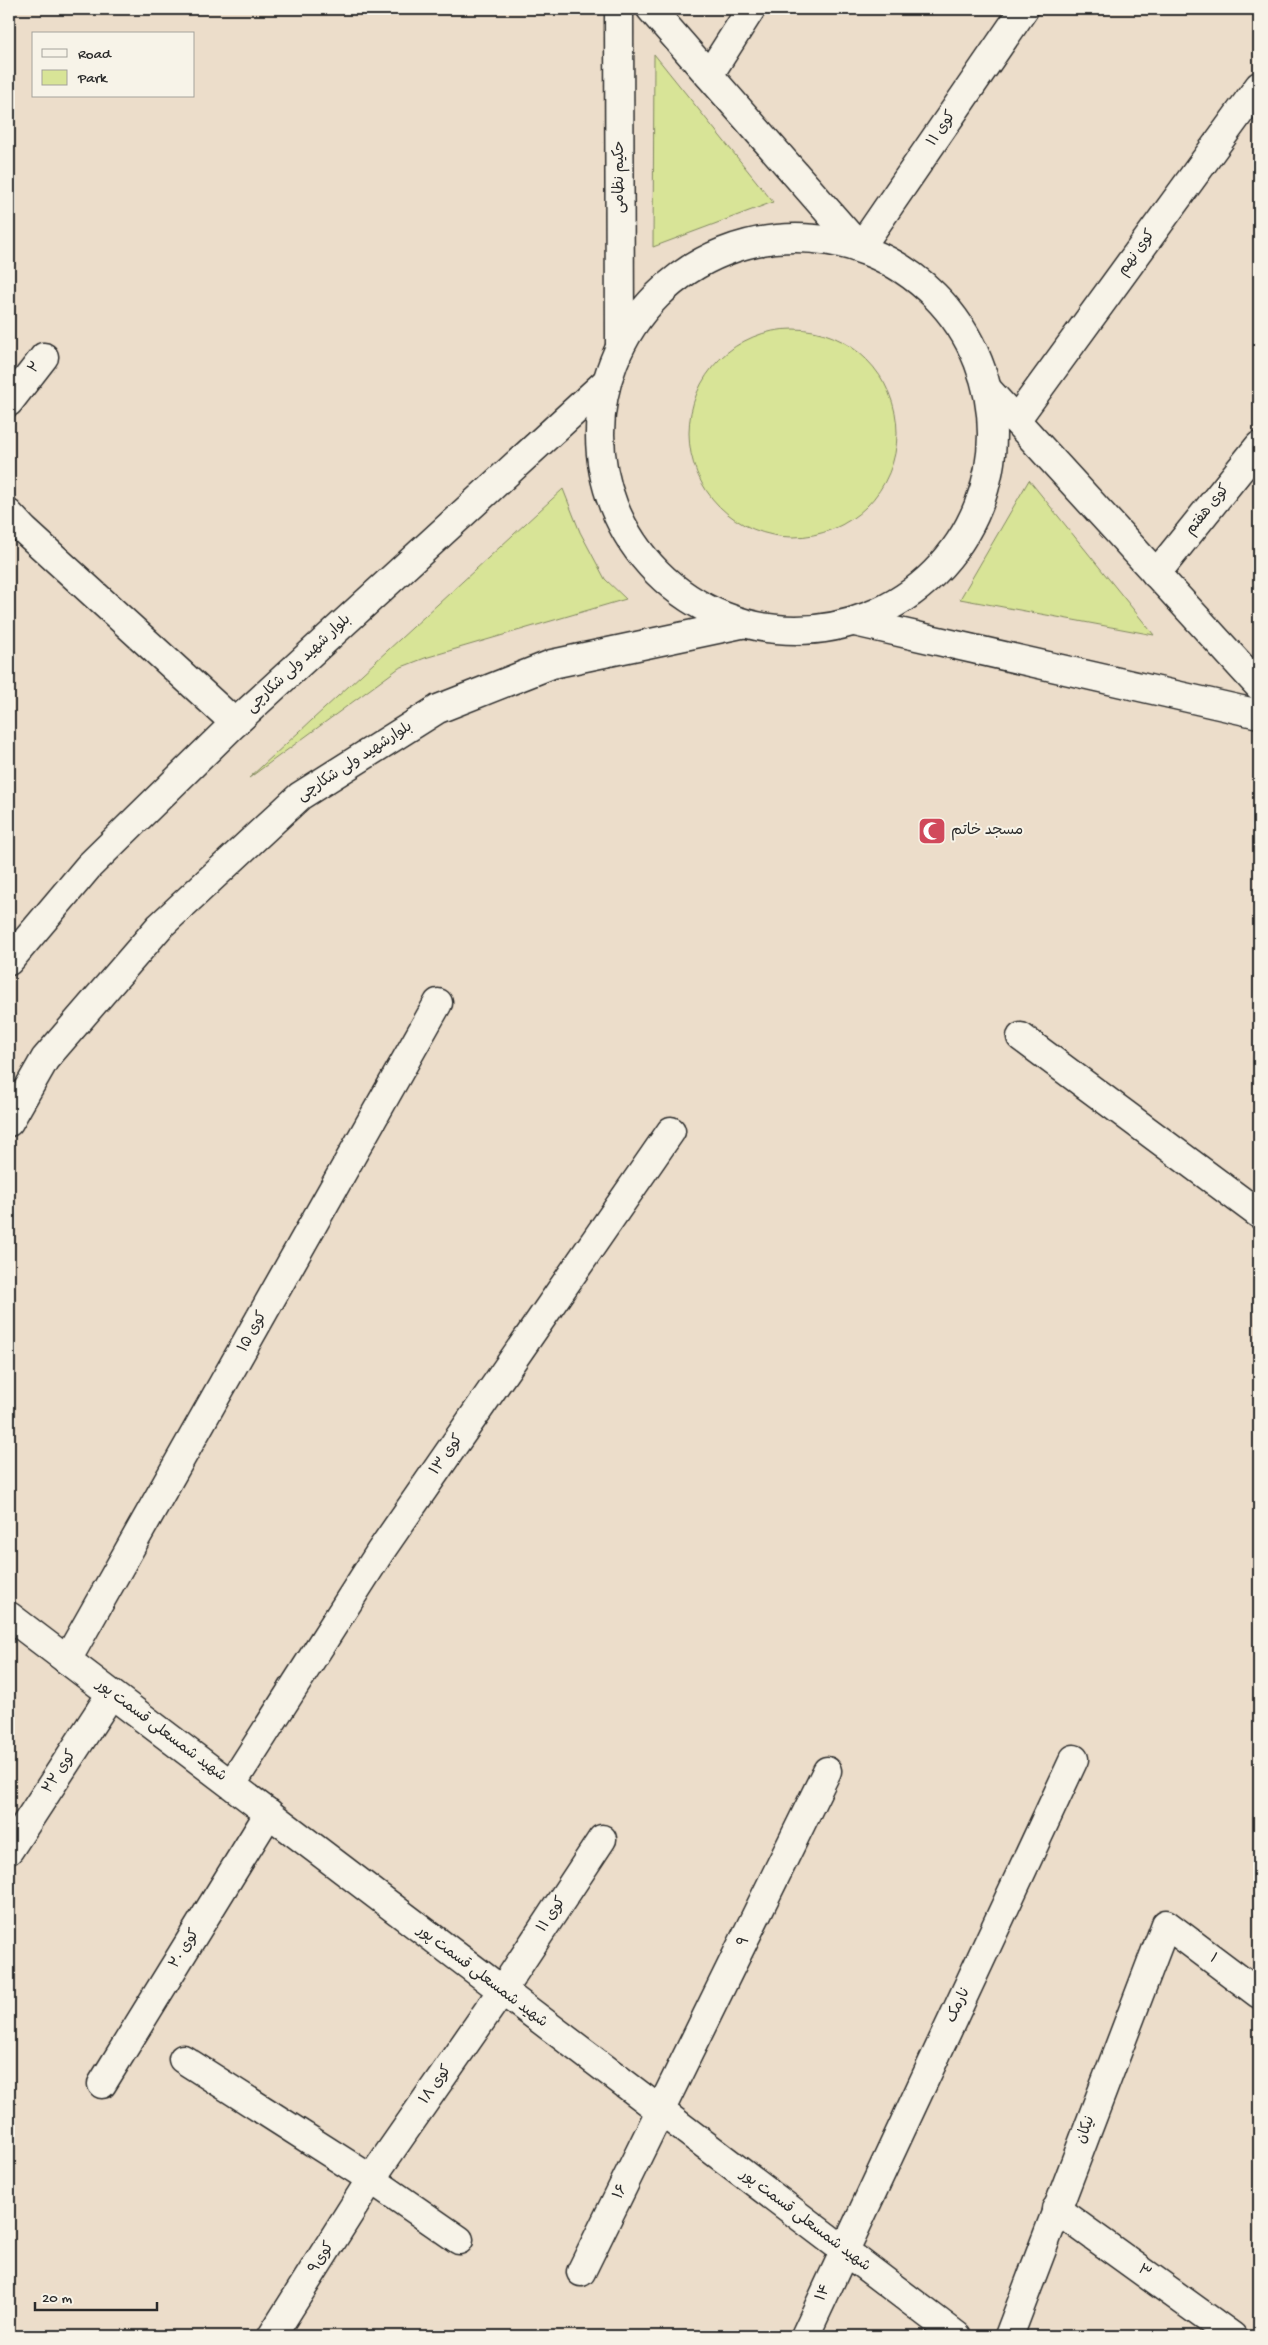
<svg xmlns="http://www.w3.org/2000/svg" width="1268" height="2345" font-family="'Gochi Hand','Playpen Sans Arabic',sans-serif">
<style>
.green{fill:#d8e497;stroke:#828861}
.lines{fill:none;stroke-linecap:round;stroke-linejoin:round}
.minor-casing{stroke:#2b2b2b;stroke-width:31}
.tertiary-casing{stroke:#2b2b2b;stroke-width:31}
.secondary-casing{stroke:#2b2b2b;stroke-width:31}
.minor{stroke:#f7f3e8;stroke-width:28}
.tertiary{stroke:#f7f3e8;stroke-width:28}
.secondary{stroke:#f7f3e8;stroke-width:28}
.labels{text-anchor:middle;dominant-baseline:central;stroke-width:4;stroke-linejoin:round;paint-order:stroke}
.street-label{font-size:15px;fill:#2b2b2b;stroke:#f7f3e8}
.poi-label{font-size:15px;fill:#2b2b2b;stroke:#f7f3e8;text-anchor:start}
</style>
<rect width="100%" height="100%" fill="#ecddca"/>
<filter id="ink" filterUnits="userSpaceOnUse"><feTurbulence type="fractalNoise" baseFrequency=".02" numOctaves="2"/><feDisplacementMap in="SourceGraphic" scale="10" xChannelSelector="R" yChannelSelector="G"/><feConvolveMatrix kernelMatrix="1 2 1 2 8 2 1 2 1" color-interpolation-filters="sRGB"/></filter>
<g filter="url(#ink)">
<g class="green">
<polygon points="654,54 773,202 653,247"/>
<circle cx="793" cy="433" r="104"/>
<polygon points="1029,480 1154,635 960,599"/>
<polygon points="563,489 580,532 605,579 626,599 425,658 399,668 249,778"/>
</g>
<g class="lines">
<defs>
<g id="minor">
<polyline points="709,75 751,9"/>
<polyline points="860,248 1024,9"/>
<polyline points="9,402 44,357"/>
<polyline points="1016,420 1259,86"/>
<polyline points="9,514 24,530 235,723"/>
<polyline points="1156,574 1259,446"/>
<polyline points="1021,1037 1259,1214"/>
<polyline points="9,1616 957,2336"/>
<polyline points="67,1660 438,1003"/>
<polyline points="232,1784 380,1552 671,1131"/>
<polyline points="9,1850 111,1694"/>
<polyline points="183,2059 371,2179 459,2240"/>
<polyline points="102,2084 269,1813"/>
<polyline points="1056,2209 1232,2336"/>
<polyline points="581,2272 827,1771"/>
<polyline points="272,2336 371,2179 501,1992 602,1839"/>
<polyline points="805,2336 1074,1759"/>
<polyline points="1009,2336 1166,1924 1259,1994"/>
</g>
<g id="tertiary">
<polyline points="988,390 1259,686"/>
<polyline points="855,622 1259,714"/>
</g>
<g id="secondary">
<polyline points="619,9 620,345"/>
<polyline points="651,9 860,248"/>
<circle cx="796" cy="434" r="196"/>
<polyline points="9,961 89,866 235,723 605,383"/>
<polyline points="9,1122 45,1059 160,926 300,796 438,709 552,664 741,624"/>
</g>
</defs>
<use href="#minor" class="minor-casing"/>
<use href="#tertiary" class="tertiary-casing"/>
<use href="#secondary" class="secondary-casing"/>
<use href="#minor" class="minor"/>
<use href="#tertiary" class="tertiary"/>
<use href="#secondary" class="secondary"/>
</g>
</g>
<defs>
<symbol id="mosque-square" viewBox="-11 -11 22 22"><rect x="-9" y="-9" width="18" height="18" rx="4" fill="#d1495b" stroke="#f7f3e8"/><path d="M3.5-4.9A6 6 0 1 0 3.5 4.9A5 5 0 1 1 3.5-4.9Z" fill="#fff"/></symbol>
</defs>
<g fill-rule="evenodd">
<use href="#mosque-square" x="916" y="815" width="32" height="32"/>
</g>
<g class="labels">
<g class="street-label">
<text transform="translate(942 129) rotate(-56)">کوی ۱۱</text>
<text transform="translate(620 177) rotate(-90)">حکیم نظامی</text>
<text transform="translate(1137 253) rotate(-54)">کوی نهم</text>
<text transform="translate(35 368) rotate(-52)">۲</text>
<text transform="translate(1208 510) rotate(-51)">کوی هفتم</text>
<text transform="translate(299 664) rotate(-43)">بلوار شهید ولی شکارچی</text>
<text transform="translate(355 762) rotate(-33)">بلوارشهید ولی شکارچی</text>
<text transform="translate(253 1332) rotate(-61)">کوی ۱۵</text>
<text transform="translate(447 1455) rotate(-55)">کوی ۱۳</text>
<text transform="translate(161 1731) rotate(37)">شهید شمسعلی قسمت پور</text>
<text transform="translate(60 1772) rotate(-57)">کوی ۲۲</text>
<text transform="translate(552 1915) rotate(-56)">کوی ۱۱</text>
<text transform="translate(744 1942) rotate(-64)">۹</text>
<text transform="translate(185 1949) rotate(-58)">کوی ۲۰</text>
<text transform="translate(1213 1959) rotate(37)">۱</text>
<text transform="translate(482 1977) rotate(37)">شهید شمسعلی قسمت پور</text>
<text transform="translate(959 2005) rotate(-65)">نارمک</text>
<text transform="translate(436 2085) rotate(-55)">کوی ۱۸</text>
<text transform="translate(1086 2130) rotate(-69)">نیکان</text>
<text transform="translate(621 2192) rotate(-64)">۱۶</text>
<text transform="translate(805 2221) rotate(37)">شهید شمسعلی قسمت پور</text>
<text transform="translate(322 2258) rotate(-58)">کوی۹</text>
<text transform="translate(1144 2272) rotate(36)">۳</text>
<text transform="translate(824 2293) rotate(-66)">۱۴</text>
</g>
<g class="poi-label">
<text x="951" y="831">مسجد خاتم</text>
</g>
</g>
<rect width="1268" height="2345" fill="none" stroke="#f7f3e8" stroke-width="30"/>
<rect x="15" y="15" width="1238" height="2315" fill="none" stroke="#2b2b2b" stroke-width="2" filter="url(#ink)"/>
<rect x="32" y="32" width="162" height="65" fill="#f7f3e8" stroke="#a5a39c"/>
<rect x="42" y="49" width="25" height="8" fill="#f7f3e8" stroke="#a5a39c"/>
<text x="78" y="58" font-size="15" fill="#2b2b2b">Road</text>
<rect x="42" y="70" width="25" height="15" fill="#d8e497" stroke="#a5a39c"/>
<text x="78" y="82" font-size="15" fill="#2b2b2b">Park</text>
<path d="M35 2302v8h122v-8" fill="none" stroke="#2b2b2b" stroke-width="2.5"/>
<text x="42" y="2302" font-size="15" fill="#2b2b2b" stroke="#f7f3e8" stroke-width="4" paint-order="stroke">20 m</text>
</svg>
